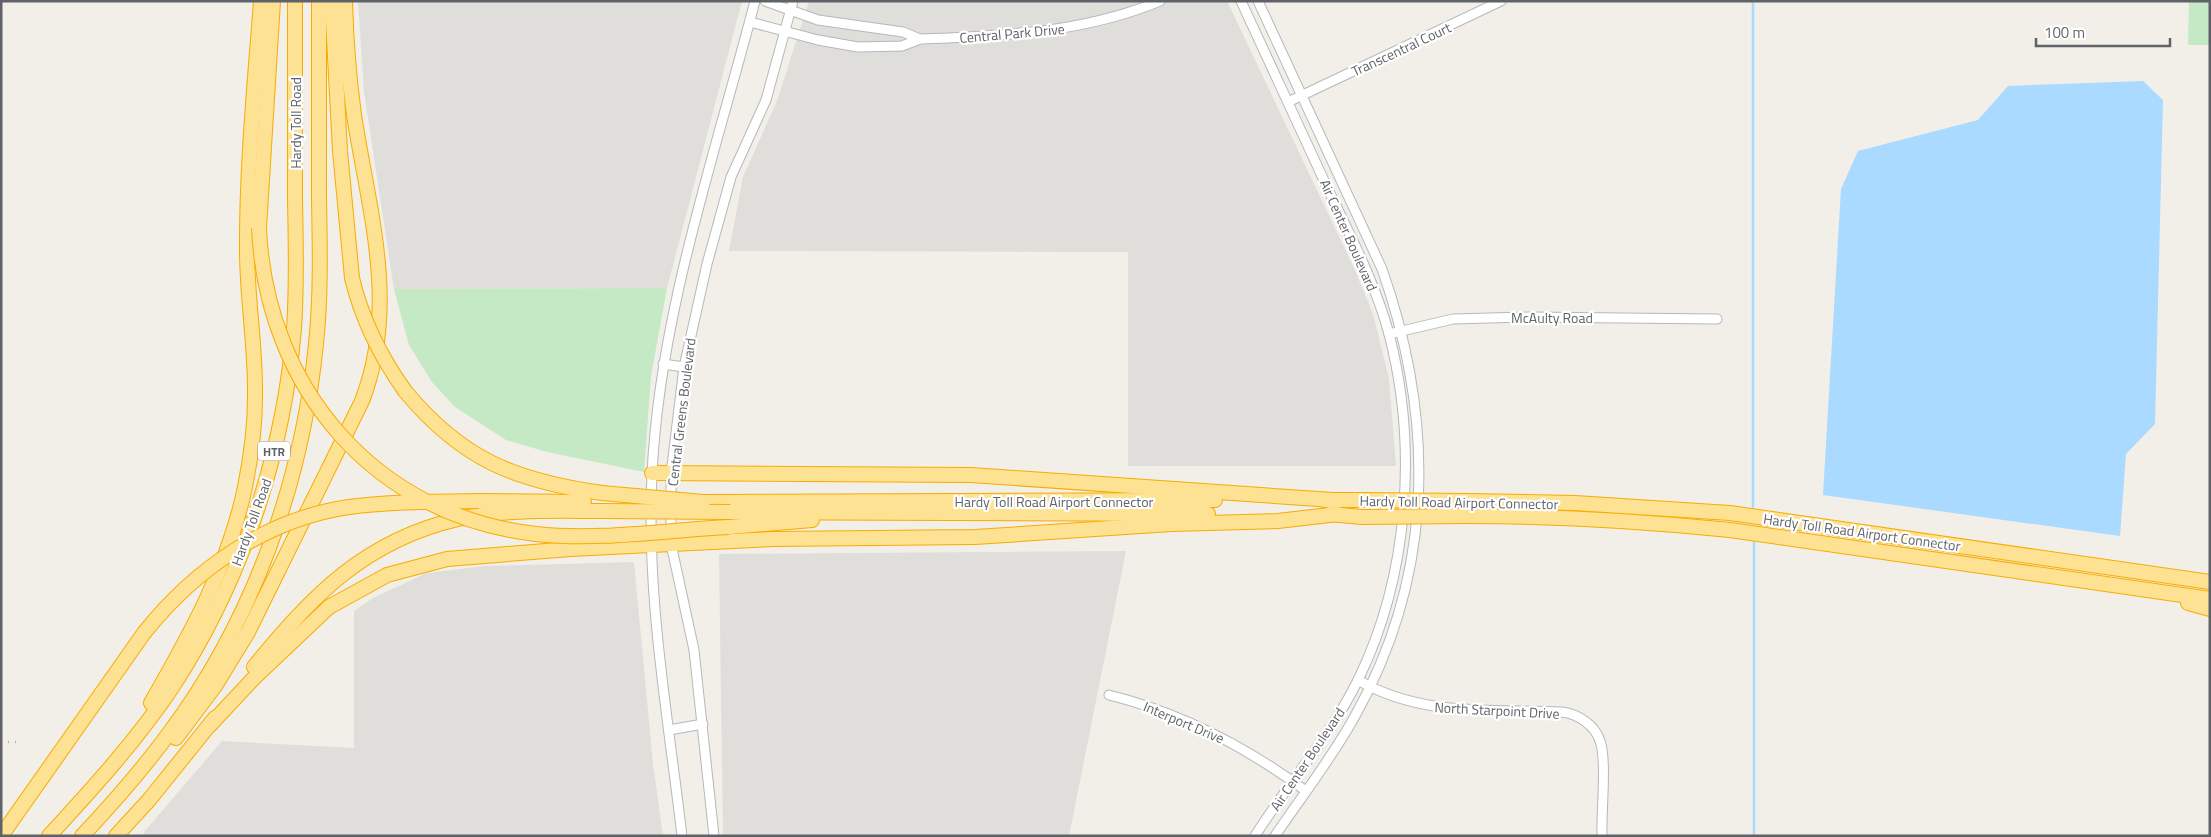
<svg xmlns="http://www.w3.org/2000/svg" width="2211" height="837" font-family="'Titillium Web',sans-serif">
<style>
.industrial{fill:#e0deda}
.green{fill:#c5e8c5}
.water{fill:#aadaff}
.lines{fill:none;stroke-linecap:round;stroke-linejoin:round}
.stream{stroke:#aadaff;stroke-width:2.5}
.minor-casing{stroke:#b5b8bc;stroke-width:11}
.highway-casing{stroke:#f9ab00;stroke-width:16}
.minor{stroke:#fff;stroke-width:9}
.highway{stroke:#fde293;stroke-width:14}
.rail{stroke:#b6b7b8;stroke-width:2.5;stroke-dasharray:1 6;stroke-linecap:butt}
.highway-bridge-casing{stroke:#f9ab00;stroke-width:16;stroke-linecap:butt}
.highway-bridge{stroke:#fde293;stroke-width:14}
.labels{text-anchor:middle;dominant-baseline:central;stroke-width:4.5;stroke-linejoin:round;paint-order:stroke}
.shield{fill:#fff;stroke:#8f9295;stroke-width:1}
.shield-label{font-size:12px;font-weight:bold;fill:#5f6368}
.street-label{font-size:14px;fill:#5f6368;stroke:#fff}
</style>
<rect width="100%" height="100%" fill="#f1efe8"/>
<g class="industrial">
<polygon points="358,1 742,1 667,288 394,289 364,92"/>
<polygon points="809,1 1227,1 1354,268 1373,314 1389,379 1396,466 1128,466 1128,252 729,251 743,177 777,101"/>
<polygon points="1126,551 1069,836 723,836 719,554"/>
<polygon points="634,562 653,764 663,836 144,836 144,832 222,741 354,748 354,611 373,598 427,573 485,566"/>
</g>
<g class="green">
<polygon points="2189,1 2210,1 2210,45 2188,45"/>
<polygon points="667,288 651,376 644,472 547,452 506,440 455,407 432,382 409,345 394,289"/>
</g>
<polygon class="water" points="2143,81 2163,100 2155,424 2126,454 2120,536 1823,495 1841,189 1858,151 1978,120 2008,86"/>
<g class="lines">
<g class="stream">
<polyline points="1753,1 1753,512"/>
<polyline points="1754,538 1754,836"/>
</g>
<defs>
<g id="minor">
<polyline points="765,1 818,20 903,32 920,39"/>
<path d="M1241,1C1270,63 1298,125 1327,187C1350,235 1375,282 1389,334C1418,446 1409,576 1358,680C1330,737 1288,783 1255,836"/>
<path d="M1258,1L1382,269C1435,420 1435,573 1355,716C1332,758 1302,796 1275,836"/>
<path d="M750,22L818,40L858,47L902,46L920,39C1002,36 1083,33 1160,1"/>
<polyline points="1288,102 1501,1"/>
<polyline points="1389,334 1453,319 1529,317 1717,319"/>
<polyline points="663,364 684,367"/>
<path d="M1358,680C1421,717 1492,709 1562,712C1578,714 1595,725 1600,741C1607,759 1601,814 1602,836"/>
<path d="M1109,695C1182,713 1245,746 1306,791"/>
<polyline points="669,730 703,724"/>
<path d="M682,836C668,716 646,597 652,475C659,316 715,155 755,1"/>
<polyline points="714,836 694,650 671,544 671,474 684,367 707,264 731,177 766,100 793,1"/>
</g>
<g id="highway">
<polyline points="332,1 340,151 352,278"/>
<polyline points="259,228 273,1"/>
<path d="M405,391C462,460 516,481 602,493"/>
<polyline points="652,473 971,475 1333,500"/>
<polyline points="1324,500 1361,500"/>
<polyline points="478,501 584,502"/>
<polyline points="1468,501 1575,503 1730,513 2210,582"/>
<polyline points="703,502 1215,500"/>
<polyline points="730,512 1208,514"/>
<polyline points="1330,514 1362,517"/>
<path d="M1466,516C1555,516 1642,521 1730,530L2210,599"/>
<polyline points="729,527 812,520"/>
<polyline points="2188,603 2210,609"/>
<path d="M254,667C311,596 366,540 458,519C505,509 554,511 602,511"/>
<path d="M151,703C190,635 229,565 245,487C251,457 255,427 255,397C256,345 246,294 247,242C247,162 255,81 261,1"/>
<polyline points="210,725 254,678 329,607 387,575 447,559 570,549 773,539 975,537 1171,524 1278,521 1338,514"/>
<path d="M176,738L215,686L248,632L362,401C399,305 369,212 354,115C349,78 346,39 345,1"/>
<polyline points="1,836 144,633"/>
<path d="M49,836C93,788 137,740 173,686C242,580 284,453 294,328C297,286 296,243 295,201C295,134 295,68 295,1"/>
<path d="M82,836C113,803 143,769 170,732C253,620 302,483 316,344C321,296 320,248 319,200C319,134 319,67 319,1"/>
<polyline points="116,836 149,800 215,718"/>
</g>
</defs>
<use href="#minor" class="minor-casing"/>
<use href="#highway" class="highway-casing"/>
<use href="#minor" class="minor"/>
<use href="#highway" class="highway"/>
<polyline class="rail" points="1,742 19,742"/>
<defs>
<g id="highway-bridge">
<path d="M259,228C266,388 375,516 536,534C600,541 666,530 729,527"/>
<path d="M352,278C362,320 380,356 405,391"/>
<polyline points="602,493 703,502"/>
<polyline points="1361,500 1468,501"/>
<polyline points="602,511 730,512"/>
<polyline points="1362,517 1466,516"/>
<path d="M144,633C195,569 266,519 349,507C392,501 435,502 478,501"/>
</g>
</defs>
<use href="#highway-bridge" class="highway-bridge-casing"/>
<use href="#highway-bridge" class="highway-bridge"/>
</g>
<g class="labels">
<rect class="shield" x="258" y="441.5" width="32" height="19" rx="4"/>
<g class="shield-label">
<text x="274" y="451">HTR</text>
</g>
<g class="street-label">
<text transform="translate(1012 33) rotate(-5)">Central Park Drive</text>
<text transform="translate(1401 49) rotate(-25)">Transcentral Court</text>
<text transform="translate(295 123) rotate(-90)">Hardy Toll Road</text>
<text transform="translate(1349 235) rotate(66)">Air Center Boulevard</text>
<text x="1552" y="317">McAulty Road</text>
<text transform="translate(681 412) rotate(-83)">Central Greens Boulevard</text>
<text x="1054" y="501">Hardy Toll Road Airport Connector</text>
<text transform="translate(1459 502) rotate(1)">Hardy Toll Road Airport Connector</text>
<text transform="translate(251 522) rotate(-70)">Hardy Toll Road</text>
<text transform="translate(1862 532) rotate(8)">Hardy Toll Road Airport Connector</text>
<text transform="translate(1497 710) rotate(3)">North Starpoint Drive</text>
<text transform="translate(1184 722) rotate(23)">Interport Drive</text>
<text transform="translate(1307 759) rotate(-56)">Air Center Boulevard</text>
</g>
</g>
<rect width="2211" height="837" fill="none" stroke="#5f6368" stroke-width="5"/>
<path d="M2036 38v8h134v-8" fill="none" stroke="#5f6368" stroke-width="2.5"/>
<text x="2044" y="38" font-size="15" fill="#5f6368" stroke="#ffffff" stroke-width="4" paint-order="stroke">100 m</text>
</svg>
